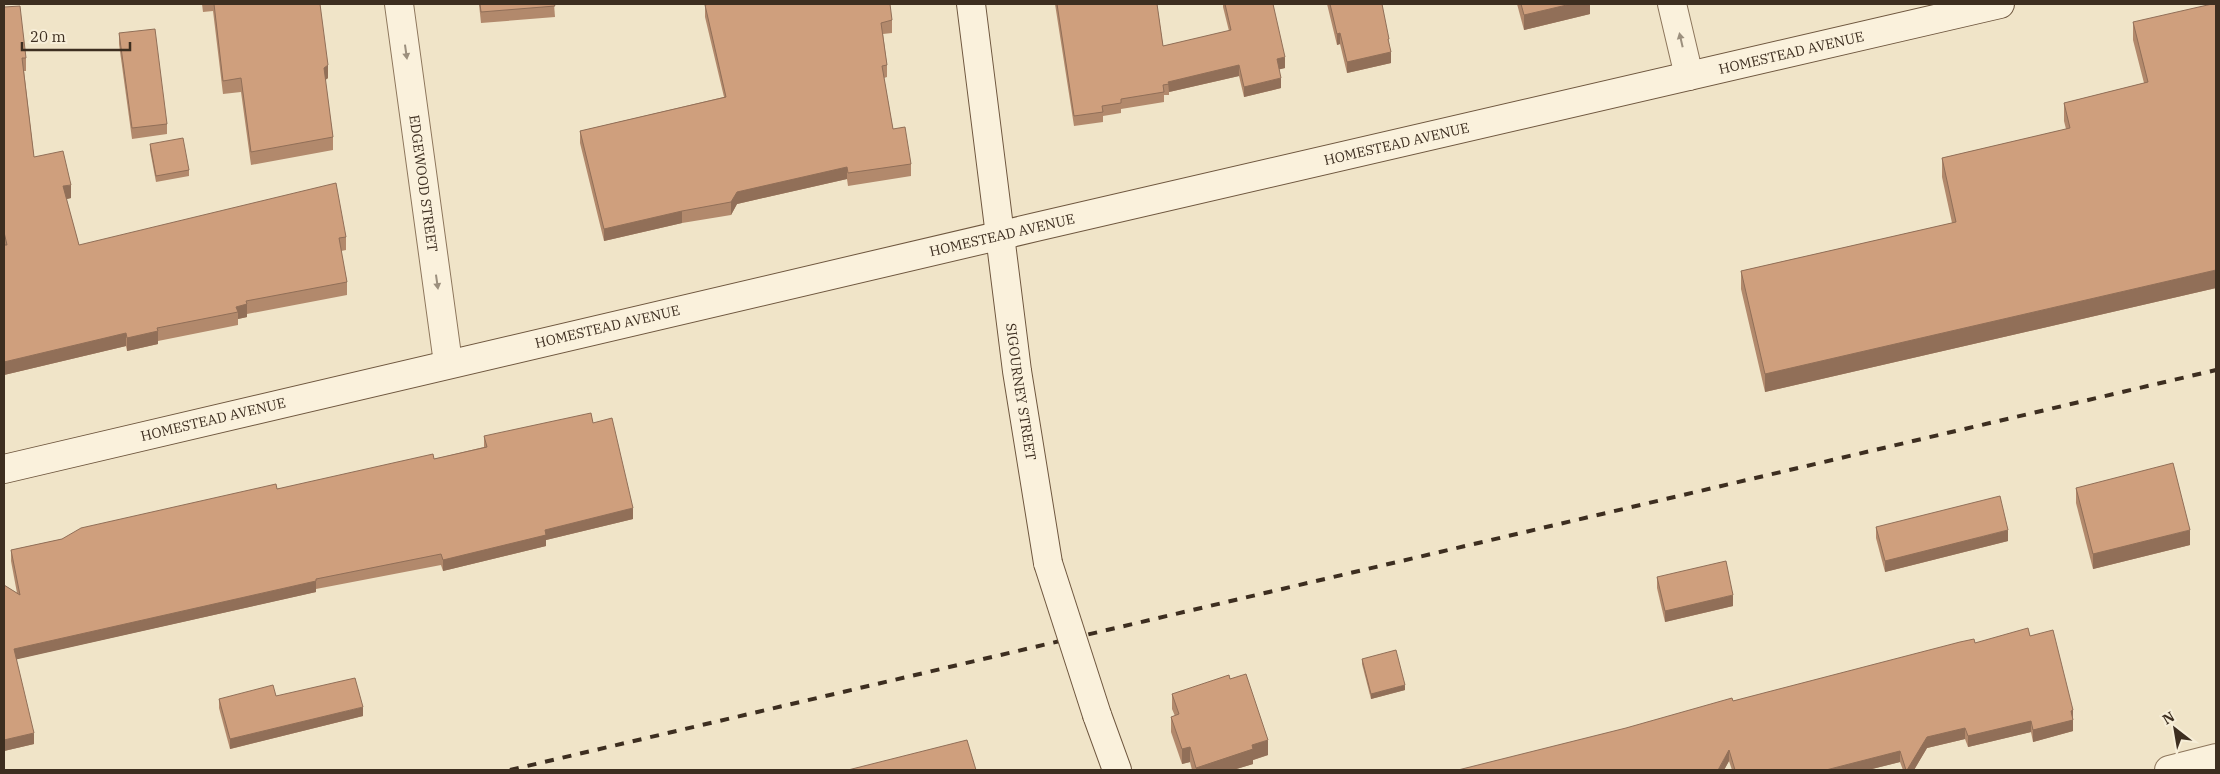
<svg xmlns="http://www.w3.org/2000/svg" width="2220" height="774" font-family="'IBM Plex Serif',serif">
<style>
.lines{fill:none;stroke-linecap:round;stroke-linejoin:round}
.minor-casing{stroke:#8d765c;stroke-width:30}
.secondary-casing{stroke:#6f573f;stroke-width:30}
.minor{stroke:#faf1dc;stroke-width:28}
.secondary{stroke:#faf1dc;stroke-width:28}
.rail{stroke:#3d2e20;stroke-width:4;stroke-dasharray:9 9;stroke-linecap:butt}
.secondary-bridge-casing{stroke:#6f573f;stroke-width:30;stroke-linecap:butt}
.secondary-bridge{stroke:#faf1dc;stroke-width:28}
.wall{fill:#b2896c}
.shaded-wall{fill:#916f58}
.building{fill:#cf9f7d;stroke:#916f58}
.oneway{fill:#9c907e}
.labels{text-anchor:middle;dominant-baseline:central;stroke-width:5;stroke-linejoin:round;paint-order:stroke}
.street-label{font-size:14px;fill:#3d2e20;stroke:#f7eed8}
</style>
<rect width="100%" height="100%" fill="#f0e4c8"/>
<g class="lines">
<defs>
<g id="minor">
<path id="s1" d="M399,4L448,363"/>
<polyline points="1672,4 1689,76"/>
<polyline points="2169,770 2216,758"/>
</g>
<g id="secondary">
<path id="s2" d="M971,4L1017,371L1048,563"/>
<path id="s3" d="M4,469C668,310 1335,159 2000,4"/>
<polyline points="1097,715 1117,770"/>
</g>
</defs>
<use href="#minor" class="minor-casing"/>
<use href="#secondary" class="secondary-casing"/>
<use href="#minor" class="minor"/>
<use href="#secondary" class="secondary"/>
<polyline class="rail" points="510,770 2216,370"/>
<defs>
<polyline id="secondary-bridge" points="1048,563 1097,715"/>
</defs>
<use href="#secondary-bridge" class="secondary-bridge-casing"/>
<use href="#secondary-bridge" class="secondary-bridge"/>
</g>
<g class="wall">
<polygon points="202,4 320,4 328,78 325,80 333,137 333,150 251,165 241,92 223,94 213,11 203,12"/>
<polygon points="479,4 554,4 555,17 481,23"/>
<polygon points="1055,4 1157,4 1163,46 1229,31 1223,7 1223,4 1273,4 1285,68 1279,69 1281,88 1244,97 1239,76 1169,92 1169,95 1164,95 1164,102 1121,109 1121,113 1103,116 1103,122 1074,126"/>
<polygon points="1327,4 1382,4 1389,47 1391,63 1347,73 1340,44 1337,45"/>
<polygon points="1517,4 1590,4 1590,14 1524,30"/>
<polygon points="705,5 892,20 892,33 883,34 887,65 887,77 884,78 893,129 911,164 911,176 848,186 847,179 737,204 731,215 682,223 604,241 580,143 580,131 724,97 705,17"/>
<polygon points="4,7 26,58 26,71 24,71 34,157 71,198 66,199 79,245 346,237 346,250 341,251 347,282 347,295 247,314 247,317 238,319 238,325 158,341 158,344 127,351 126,346 4,375"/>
<polygon points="2133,22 2216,288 1765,392 1741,289 1741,271 1952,223 1942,177 1942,158 2066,129 2064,121 2064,103 2144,83 2133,40"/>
<polygon points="119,33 167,124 167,134 132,139 119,44"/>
<polygon points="150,144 189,170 189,176 156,182 150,150"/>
<polygon points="593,423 633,519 546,540 546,546 443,571 441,565 316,589 316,592 16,659 34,744 4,751 4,585 17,593 11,561 11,550 62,539 277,489 434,459 484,447 484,436"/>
<polygon points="2076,488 2190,545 2093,569 2076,503"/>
<polygon points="1876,527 2008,541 1885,572 1876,538"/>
<polygon points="1657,577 1733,606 1665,622 1657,588"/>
<polygon points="2030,636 2073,710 2073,731 2033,742 2031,732 1968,747 1965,739 1927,748 1914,770 1903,770 1900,762 1868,770 1732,770 1729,761 1724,770 1733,701 1975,643"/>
<polygon points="1362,659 1405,690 1371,699 1362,664"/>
<polygon points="1230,679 1268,755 1253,760 1253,764 1233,770 1192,770 1190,762 1182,764 1171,732 1171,717 1175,716 1172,709 1172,694"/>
<polygon points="276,696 363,716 230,749 219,708 219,699"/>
</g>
<g class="shaded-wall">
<polygon points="1571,4 1590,4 1590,14 1524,30 1524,15"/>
<polygon points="1340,33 1340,44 1337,45 1337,34"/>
<polygon points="1391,52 1391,63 1347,73 1347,62"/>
<polygon points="1285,57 1285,68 1277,70 1277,59"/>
<polygon points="328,65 328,78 324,81 324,68"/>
<polygon points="1239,65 1239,76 1169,92 1168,82"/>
<polygon points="1281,78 1281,88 1244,97 1244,87"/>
<polygon points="847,167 847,179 737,204 731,215 731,202 737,192"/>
<polygon points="71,185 71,198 63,200 63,186"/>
<polygon points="682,211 682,223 604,241 604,229"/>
<polygon points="2216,270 2216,288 1765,392 1765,374"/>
<polygon points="247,304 247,317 238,319 238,312 236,307"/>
<polygon points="158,331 158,344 127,351 127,338"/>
<polygon points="126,333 126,346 4,375 4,362"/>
<polygon points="633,508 633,519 546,540 546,546 443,571 443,560 545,530"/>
<polygon points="2008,530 2008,541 1885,572 1885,561"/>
<polygon points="2190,530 2190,545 2093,569 2093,554"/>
<polygon points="316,581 316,592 14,660 14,649"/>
<polygon points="1733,595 1733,606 1665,622 1665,611"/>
<polygon points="1405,685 1405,690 1371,699 1371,694"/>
<polygon points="363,707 363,716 230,749 230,739"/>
<polygon points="2073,710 2073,731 2033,742 2033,730"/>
<polygon points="2031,721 2031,732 1968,747 1968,736"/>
<polygon points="1965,728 1965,739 1927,748 1914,770 1907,770 1927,737"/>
<polygon points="34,733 34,744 4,751 4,740"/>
<polygon points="1268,740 1268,755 1253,760 1253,764 1233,770 1196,770 1196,768 1252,745"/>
<polygon points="1190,747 1190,762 1182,764 1182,749"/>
<polygon points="1729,750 1729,761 1724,770 1718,770"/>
<polygon points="1900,751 1900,762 1868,770 1826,770"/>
</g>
<g class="building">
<polygon points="214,4 320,4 328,65 324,68 333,137 251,152 241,78 223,81"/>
<polygon points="480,4 554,4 555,6 481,12"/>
<polygon points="709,4 890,4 892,20 881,23 887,65 882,66 893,129 905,127 911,164 848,173 847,167 737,192 731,202 682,211 604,229 580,131 726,97 705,5"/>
<polygon points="1057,4 1157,4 1163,46 1231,30 1225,4 1273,4 1285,57 1277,59 1281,78 1244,87 1239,65 1168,82 1169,84 1163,85 1164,92 1121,99 1121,103 1102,106 1103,112 1074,116"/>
<polygon points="1330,4 1382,4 1389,39 1388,39 1391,52 1347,62 1340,33 1337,34"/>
<polygon points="1521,4 1571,4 1524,15"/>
<polygon points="2212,4 2216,4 2216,270 1765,374 1741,271 1956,222 1942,158 2070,128 2064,103 2148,82 2133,22"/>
<polygon points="20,6 26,58 22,58 34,157 63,151 71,185 63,186 79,245 336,183 346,237 339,238 347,282 246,301 247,304 236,307 238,312 157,328 158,331 127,338 126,333 4,362 4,245 7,245 4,232 4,7"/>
<polygon points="155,29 167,124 132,128 119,33"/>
<polygon points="183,138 189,170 156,176 150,144"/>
<polygon points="591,413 593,423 612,418 633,508 545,530 546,535 443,560 441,554 316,579 316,581 14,649 34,733 4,740 4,585 20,595 11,550 62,539 81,528 276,484 277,489 433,454 434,459 487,447 484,436"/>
<polygon points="2173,463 2190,530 2093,554 2076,488"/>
<polygon points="2000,496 2008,530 1885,561 1876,527"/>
<polygon points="1726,561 1733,595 1665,611 1657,577"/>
<polygon points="2028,628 2030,636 2053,630 2073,710 2071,711 2073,720 2033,730 2031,721 1968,736 1965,728 1927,737 1907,770 1906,770 1900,751 1826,770 1735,770 1729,750 1718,770 1458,770 1626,728 1732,698 1733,701 1960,642 1974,639 1975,643"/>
<polygon points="1396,650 1405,685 1371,694 1362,659"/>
<polygon points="1246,674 1268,740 1252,745 1253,749 1196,768 1190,747 1182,749 1171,717 1179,714 1172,694 1229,675 1230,679"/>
<polygon points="355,678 363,707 230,739 219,699 273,685 276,696"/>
<polygon points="967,740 976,770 848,770"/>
</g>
<defs><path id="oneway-solid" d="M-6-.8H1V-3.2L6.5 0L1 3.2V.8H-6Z" transform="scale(1.25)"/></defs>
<g class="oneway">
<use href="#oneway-solid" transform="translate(1681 40) rotate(-103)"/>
<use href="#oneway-solid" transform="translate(406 52) rotate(82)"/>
<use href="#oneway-solid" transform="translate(437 282) rotate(82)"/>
</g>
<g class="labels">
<g class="street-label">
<text stroke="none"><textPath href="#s3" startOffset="1835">HOMESTEAD AVENUE</textPath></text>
<text stroke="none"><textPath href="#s3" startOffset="1430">HOMESTEAD AVENUE</textPath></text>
<text stroke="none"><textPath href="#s1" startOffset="181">EDGEWOOD STREET</textPath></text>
<text stroke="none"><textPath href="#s3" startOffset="1025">HOMESTEAD AVENUE</textPath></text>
<text stroke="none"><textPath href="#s3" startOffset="620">HOMESTEAD AVENUE</textPath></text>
<text stroke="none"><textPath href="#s2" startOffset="391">SIGOURNEY STREET</textPath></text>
<text stroke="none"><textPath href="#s3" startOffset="215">HOMESTEAD AVENUE</textPath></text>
</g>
</g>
<rect width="2220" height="774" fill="none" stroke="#3d2e20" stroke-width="10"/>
<g transform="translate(2175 729) rotate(329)" stroke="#f7eed8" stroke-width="4" paint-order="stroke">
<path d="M0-4L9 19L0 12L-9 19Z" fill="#3d2e20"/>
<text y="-8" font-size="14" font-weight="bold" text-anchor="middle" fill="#3d2e20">N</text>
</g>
<path d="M22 42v8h108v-8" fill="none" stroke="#3d2e20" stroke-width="2.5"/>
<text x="30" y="42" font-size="15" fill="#3d2e20" stroke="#f7eed8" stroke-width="4" paint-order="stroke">20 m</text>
</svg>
